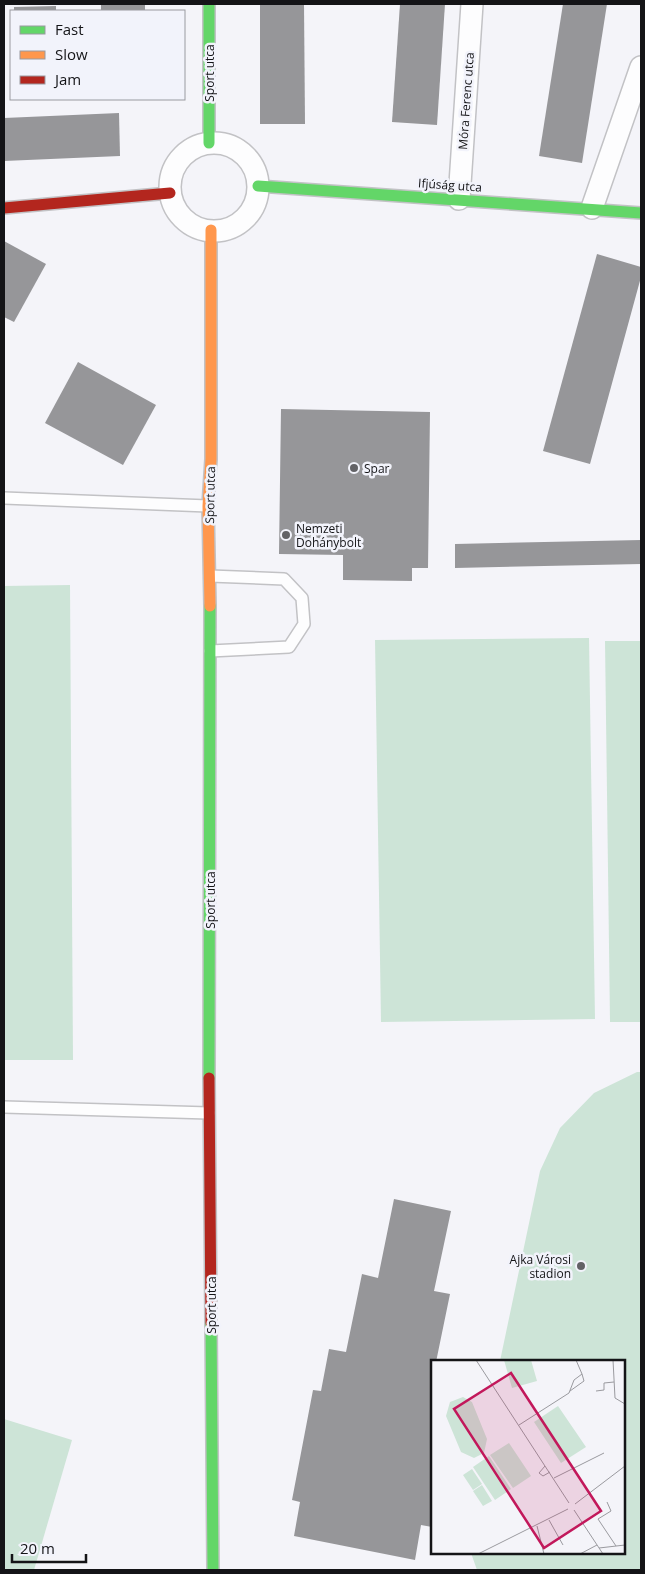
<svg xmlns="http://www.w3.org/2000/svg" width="645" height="1574" font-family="'Open Sans',sans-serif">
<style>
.green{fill:#cde4d7}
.building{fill:#969699}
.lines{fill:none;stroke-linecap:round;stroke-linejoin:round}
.lane-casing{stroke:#c2c2c5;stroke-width:14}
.street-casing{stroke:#c2c2c5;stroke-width:24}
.fast-casing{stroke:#c2c2c5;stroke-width:14}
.slow-casing{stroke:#c2c2c5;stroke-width:14}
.jam-casing{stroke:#c2c2c5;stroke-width:14}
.lane{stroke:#fdfdfe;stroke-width:11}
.street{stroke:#fdfdfe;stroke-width:21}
.fast{stroke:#63d668;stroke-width:11}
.slow{stroke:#ff974d;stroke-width:11}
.jam{stroke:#b3261e;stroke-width:11}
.poi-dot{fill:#626266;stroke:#f2f3fb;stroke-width:2}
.labels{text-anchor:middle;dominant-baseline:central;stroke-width:5;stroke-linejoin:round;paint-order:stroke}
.street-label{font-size:12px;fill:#141417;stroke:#f2f3fb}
.poi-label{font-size:12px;fill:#141417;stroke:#f2f3fb;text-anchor:start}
.inset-road{fill:none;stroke:#9a9a9f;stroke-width:1}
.view{fill:#c2185b;fill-opacity:0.15;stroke:#c2185b;stroke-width:2.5}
.inset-edge{fill:none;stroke:#141417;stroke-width:2.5}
</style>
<rect width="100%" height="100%" fill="#f4f4f9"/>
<g class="green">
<polygon points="70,585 73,1060 4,1060 4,586"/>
<polygon points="589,638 595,1019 381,1022 375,640"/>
<polygon points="605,641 641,641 641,1022 610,1022"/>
<polygon points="637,1072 641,1072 641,1570 477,1570 471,1553 624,1553 624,1362 500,1361 540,1171 560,1128 594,1093"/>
<polygon points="4,1419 72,1440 34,1570 4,1570"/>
</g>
<g class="building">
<rect x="101" y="4" width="44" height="7"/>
<polygon points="260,4 304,4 305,124 260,124"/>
<polygon points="400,4 445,4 437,125 392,122"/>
<polygon points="563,4 607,4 582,163 539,156"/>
<polygon points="56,6 56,11 14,11 14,7"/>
<polygon points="119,113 120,156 4,161 4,118"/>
<polygon points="4,241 46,264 14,322 4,317"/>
<polygon points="597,254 641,267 641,277 590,464 543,451"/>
<polygon points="78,362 156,405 123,465 45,423"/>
<polygon points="281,409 430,412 428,568 412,568 412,581 343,580 343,555 279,554"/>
<polygon points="641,540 641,564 455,568 455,544"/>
<polygon points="394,1199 451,1211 434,1291 450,1294 436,1362 432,1362 432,1527 421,1525 415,1560 294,1536 300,1502 292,1500 313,1390 321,1391 329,1349 346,1352 362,1274 378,1278"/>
</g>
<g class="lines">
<defs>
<g id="lane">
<polyline points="4,498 208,506"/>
<polyline points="210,651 289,647 304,624 302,598 284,579 210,576"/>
<polyline points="4,1107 209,1113"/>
</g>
<g id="street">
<circle cx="214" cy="187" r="44"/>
<polyline points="459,199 472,4"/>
<polyline points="592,208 641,67"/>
</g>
<g id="fast">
<polyline points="209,4 209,143"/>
<polyline points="258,186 641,213"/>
<polyline points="209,1078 210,606"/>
<polyline points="211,1323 213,1570"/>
</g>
<polyline id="slow" points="210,606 208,506 211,459 211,230"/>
<g id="jam">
<polyline points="4,208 170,193"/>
<polyline points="209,1078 211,1323"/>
</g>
</defs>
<use href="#lane" class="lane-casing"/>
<use href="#street" class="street-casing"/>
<use href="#fast" class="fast-casing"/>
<use href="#slow" class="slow-casing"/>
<use href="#jam" class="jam-casing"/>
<use href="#lane" class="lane"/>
<use href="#street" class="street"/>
<use href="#fast" class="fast"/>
<use href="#slow" class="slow"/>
<use href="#jam" class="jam"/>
</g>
<g class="poi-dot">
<circle cx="354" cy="468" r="5"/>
<circle cx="286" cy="535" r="5"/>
<circle cx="581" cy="1266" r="5"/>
</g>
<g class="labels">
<g class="street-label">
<text transform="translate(209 73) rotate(-90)">Sport utca</text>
<text transform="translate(466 101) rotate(-86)">Móra Ferenc utca</text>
<text transform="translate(450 185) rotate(4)">Ifjúság utca</text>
<text transform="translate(210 495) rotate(-89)">Sport utca</text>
<text transform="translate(210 900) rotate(-90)">Sport utca</text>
<text transform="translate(211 1305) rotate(-90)">Sport utca</text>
</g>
<g class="poi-label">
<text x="364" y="468">Spar</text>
<text x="296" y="528">Nemzeti<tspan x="296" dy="14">Dohánybolt</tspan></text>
<text x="571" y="1259" text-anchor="end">Ajka Városi<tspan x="571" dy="14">stadion</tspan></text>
</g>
</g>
<g transform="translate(431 1360)">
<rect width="194" height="194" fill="#f4f4f9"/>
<path d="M73,0H100L106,21L81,28ZM32,37L41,42L56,79L53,93L43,98L30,92L15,56L19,42ZM127,46L155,87L130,103L103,62ZM78,83L100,116L82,128L59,95ZM58,96L80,129L64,140L42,107ZM41,109L51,124L42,130L32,115ZM51,125L61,141L52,146L42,131Z" fill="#cde4d7"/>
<path class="inset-road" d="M45,0L138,143M182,0L184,38L194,44M139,31L153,21L151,14M165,31L173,30V23L183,22M88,65L138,33L143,20L151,14L145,0M114,106L108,113L112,116L119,112M123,118L173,93M176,142L180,151L167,159L185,186M144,144L194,106M143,150L172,194M118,160L132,185M106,166L113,194M168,188L194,185M47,194L137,149M149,194L166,185"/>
<path class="view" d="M80,13L170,151L113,188L23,49Z"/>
<rect width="194" height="194" class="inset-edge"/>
</g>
<rect width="645" height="1574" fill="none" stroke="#141417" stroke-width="10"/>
<rect x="10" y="10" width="175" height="90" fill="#f2f3fb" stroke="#999aa0"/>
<rect x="20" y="26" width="25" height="8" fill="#63d668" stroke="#999aa0"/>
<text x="55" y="35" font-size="15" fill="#141417">Fast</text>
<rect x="20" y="51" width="25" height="8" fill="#ff974d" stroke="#999aa0"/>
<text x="55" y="60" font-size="15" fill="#141417">Slow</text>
<rect x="20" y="76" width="25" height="8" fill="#b3261e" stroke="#999aa0"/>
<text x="55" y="85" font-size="15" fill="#141417">Jam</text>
<path d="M12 1554v8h74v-8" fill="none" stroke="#141417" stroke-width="2.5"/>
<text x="20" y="1554" font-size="15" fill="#141417" stroke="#f2f3fb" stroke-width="4" paint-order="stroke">20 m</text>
</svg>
